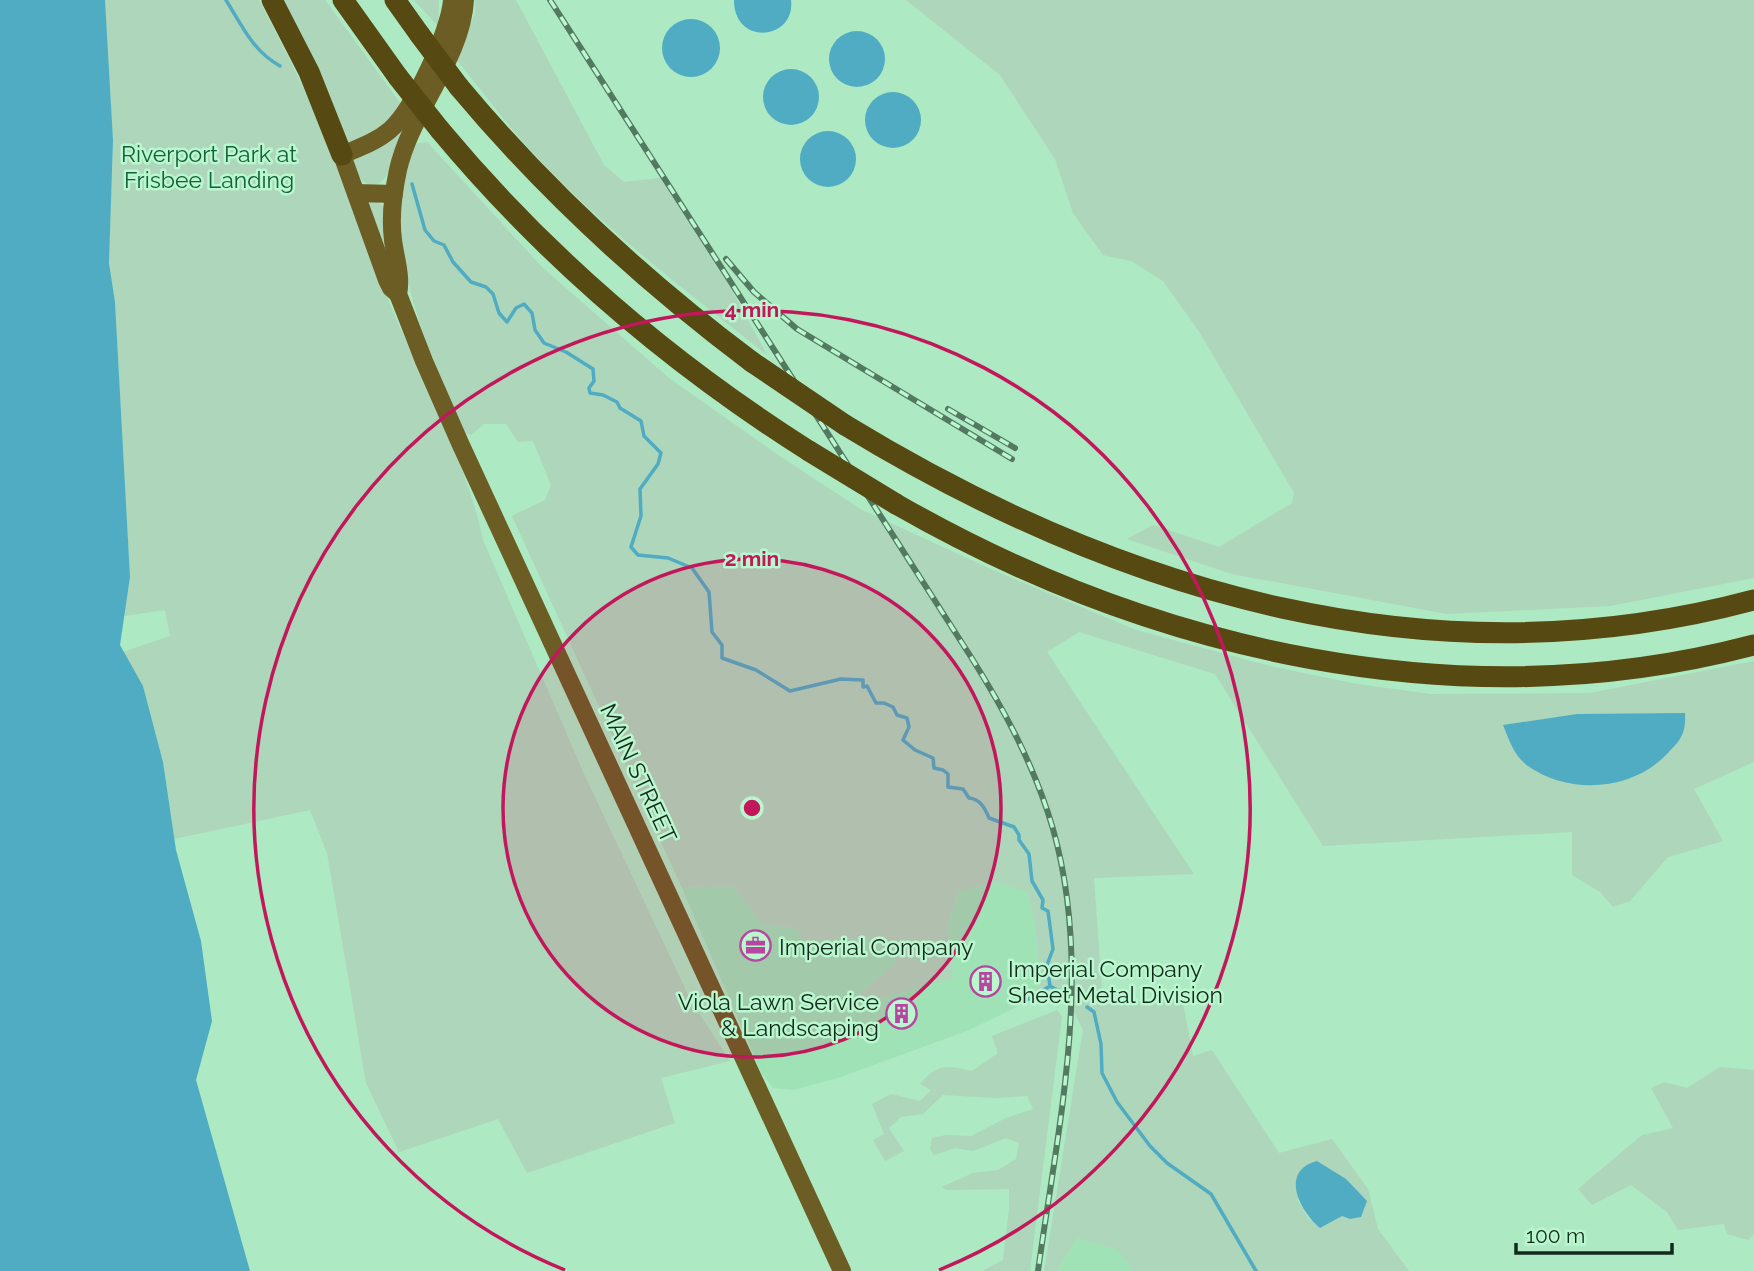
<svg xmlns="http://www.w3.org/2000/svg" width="1754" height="1271" font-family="Raleway,sans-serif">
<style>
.built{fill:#9ee2b6}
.green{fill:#add6ba;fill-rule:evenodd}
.water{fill:#50acc2}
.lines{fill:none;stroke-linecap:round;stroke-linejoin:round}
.stream{stroke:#50acc2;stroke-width:3.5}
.primary{stroke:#6b5d23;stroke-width:18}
.motorway{stroke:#564911;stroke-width:21}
.rail-casing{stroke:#537a61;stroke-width:6}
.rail{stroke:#baf7cf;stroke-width:3.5;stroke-dasharray:10;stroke-linecap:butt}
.motorway-bridge{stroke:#564911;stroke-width:21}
.ring{fill:none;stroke:#c2185b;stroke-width:3.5}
.labels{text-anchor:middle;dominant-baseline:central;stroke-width:5;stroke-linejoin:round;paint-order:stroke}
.park-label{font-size:23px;fill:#12613a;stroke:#baf7cf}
.street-label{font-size:23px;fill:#122a1c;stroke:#baf7cf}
.poi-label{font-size:23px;fill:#122a1c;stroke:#baf7cf;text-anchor:start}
.centre{fill:#c2185b;stroke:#baf7cf;stroke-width:3.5}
.ring-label{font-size:21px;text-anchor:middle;font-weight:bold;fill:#c2185b;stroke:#baf7cf;stroke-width:5;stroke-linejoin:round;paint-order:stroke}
</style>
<rect width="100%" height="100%" fill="#ade9c2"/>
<g class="built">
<polygon points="994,882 1027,892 1035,925 1041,982 1027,1002 969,1030 841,1077 793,1090 773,1088 761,1072 682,888 733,886 763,925 796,928 806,947 826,940 869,938 894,951 897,962 859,995 952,979 947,927 958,892"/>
<polygon points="1077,1238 1118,1250 1133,1271 1057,1271"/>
</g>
<g class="green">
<path d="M105,0H259C283,46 306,91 326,139C354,204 375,272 404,337C433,403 468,469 483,540L584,774L691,1001L730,1061L661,1078L675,1123L527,1173L498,1119L399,1152L366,1083L327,853L310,810L174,839L163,762L143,686L123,652L170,636L165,610L124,616L130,577L115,302L109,263L113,140Z"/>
<polygon points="277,0 325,0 403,107 389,122 346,148"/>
<polygon points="414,0 439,0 438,26"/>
<path d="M475,0H516L604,165L624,182L660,178L731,289L767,355C688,292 605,230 535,155C507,125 483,92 457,60L475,13Z"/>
<polygon points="906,0 1754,0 1754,578 1610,606 1447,614 1232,574 1127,539 1153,525 1219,547 1292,503 1294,493 1200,333 1163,281 1131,261 1103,255 1073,213 1055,159 1000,75"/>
<path d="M410,116C402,140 383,222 352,166L354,159Z"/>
<path d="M427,142L543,268L669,378L784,459L862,510L993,570L1136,630L1270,666L1357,684L1431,694L1590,693L1754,661V762L1694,789L1723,841L1668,857L1630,901L1613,907L1600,892L1572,875V832L1323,846L1215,674L1079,632L1047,652L1194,874L1094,878L1103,1004L1182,998L1193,1056L1212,1050L1279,1153L1332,1139L1368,1189L1378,1229L1409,1271H1133L1118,1250L1077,1238L1057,1271H1044L1083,1030L1063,990L1027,1002L1041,982L1035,925L1027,892L994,882L958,892L947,927L953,979L918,987L865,1003L859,995L897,962L894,951L869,938L826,940L806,947L796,928L763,925L733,886L682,888L512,516L545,500L551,485L533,441L518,442L506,424H484L471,435L465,433C433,359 394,279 401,197C403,179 410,161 414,144ZM1297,1199L1361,1217L1350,1219L1342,1216L1320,1228L1308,1218Z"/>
<polygon points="375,200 384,207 394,279 368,201"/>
<path d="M1057,1010L1062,1016L1030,1271H982L1003,1260L1009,1209V1189L947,1190L942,1187L973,1173L998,1170L1016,1159L1019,1143L1006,1138L973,1151L955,1148L934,1155L930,1149L932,1138L946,1135L971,1136L1006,1118L1033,1109L1027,1096L997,1098L943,1095L923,1114L901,1117L889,1128L904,1151L885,1161L873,1140L884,1134L872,1104L891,1094L920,1101L931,1090L920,1084C938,1063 946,1065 972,1071L998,1053L992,1036Z"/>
<polygon points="1720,1067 1754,1070 1754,1234 1748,1240 1727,1234 1724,1224 1678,1230 1667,1212 1631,1185 1592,1205 1578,1189 1642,1135 1673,1128 1651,1088 1664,1082 1687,1088"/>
</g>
<g class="water">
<polygon points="0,0 105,0 113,140 109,263 115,302 130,577 120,645 143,686 163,762 176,850 201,941 212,1021 196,1080 250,1271 0,1271"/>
<path d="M734,0H791C796,40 734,47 734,0Z"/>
<circle cx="691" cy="48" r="29"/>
<circle cx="857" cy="59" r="28"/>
<circle cx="791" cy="97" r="28"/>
<circle cx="893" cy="120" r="28"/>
<circle cx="828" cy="159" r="28"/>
<path d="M1685,713C1686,734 1681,740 1666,755C1631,791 1569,795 1528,766C1514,756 1509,740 1503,725L1577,714Z"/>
<path d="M1317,1161L1346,1179L1367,1201L1361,1217L1350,1219L1342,1216L1320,1228C1300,1211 1279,1171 1317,1161Z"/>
</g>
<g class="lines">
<g class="stream">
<path d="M226,0C242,26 253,51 280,66"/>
<path d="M412,184L425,230L434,241L444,245L453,262L471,282L486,287L493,294L499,313L507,322L516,308L524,304L532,313L535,330L544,343L566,352L593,369L594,381L589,388L590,393L603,395L617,402L620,408L641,421L644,436L661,453L658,464L640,489L641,516L631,547L638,555L668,558L692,568L709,592L712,632L722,645V658L756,670L790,691L841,679L863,680V687L867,686L876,703H884L893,707L897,715L907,718L909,727L903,740L915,750L933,758L934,768L943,770L948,774V787L963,789L969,798C980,799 985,808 989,818L1014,827L1019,835V840L1029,854L1032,881L1043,900L1042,908L1048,911L1053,949L1047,965L1050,986"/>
<polyline points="1029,999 1050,986 1057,990"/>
<polyline points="1087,1007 1094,1012 1101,1044 1102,1073 1117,1102 1150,1146 1167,1163 1211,1194 1256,1271"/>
</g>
<g class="primary">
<path d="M465,0C462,58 411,112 398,170C393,193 390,217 393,240C395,257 402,277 398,294L424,361L460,443L842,1271"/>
<polyline points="356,193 394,194"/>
<path d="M398,294L391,288L387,280L342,155C358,148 376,142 390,130C413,110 450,31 452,0"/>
</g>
<g class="motorway">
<polyline points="272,0 309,72 342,155"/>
<polyline points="343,0 398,77"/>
<polyline points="395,0 420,35"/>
<path d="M459,87C545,190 644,281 752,362"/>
<path d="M440,130C545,256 670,363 809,451"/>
<path d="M845,425C1122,594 1433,686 1754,600"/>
<path d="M896,504C1154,652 1462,722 1754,645"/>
</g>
<defs>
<g id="rail">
<path d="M550,0L971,657C1005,711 1035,767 1053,829C1094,973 1058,1126 1038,1271"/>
<polyline points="726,259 754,292 797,329 1012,459"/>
<polyline points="948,409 1015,448"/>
</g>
</defs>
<use href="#rail" class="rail-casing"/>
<use href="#rail" class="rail"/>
<g class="motorway-bridge">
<polyline points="420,35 459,87"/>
<polyline points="398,77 440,130"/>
<polyline points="752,362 845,425"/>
<polyline points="809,451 896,504"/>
</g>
</g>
<circle cx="752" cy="808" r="249" fill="#c2185b" fill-opacity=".12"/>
<g class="ring">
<circle cx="752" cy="808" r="249"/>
<path d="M565 1270A498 498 0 1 1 939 1270"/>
</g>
<defs>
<symbol id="office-ring" viewBox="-11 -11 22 22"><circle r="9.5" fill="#baf7cf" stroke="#b746a1" stroke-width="1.5"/><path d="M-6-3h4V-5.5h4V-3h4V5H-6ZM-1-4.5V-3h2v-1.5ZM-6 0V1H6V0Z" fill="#b746a1"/></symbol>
<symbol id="building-ring" viewBox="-11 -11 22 22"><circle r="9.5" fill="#baf7cf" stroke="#b746a1" stroke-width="1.5"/><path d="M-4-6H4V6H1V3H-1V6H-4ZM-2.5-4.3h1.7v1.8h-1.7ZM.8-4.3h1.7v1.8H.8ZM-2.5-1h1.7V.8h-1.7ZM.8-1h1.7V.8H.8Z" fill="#b746a1"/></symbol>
</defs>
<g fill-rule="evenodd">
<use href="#office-ring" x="738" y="928" width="35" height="35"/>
<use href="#building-ring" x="968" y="964" width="35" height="35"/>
<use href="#building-ring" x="884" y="996" width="35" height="35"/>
</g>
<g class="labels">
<g class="park-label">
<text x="209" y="153">Riverport Park at<tspan x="209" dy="26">Frisbee Landing</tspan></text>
</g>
<g class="street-label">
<text transform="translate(639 773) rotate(65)">MAIN STREET</text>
</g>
<g class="poi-label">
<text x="779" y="946">Imperial Company</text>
<text x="1008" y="968">Imperial Company<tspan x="1008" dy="26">Sheet Metal Division</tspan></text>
<text x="879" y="1001" text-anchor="end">Viola Lawn Service<tspan x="879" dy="26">&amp; Landscaping</tspan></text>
</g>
</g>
<circle cx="752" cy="808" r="10" class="centre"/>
<g class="ring-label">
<text x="752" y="317">4 min</text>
<text x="752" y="566">2 min</text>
</g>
<path d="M1516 1243v10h156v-10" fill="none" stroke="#122a1c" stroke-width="3.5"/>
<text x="1526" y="1243" font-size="21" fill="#122a1c" stroke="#baf7cf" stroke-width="5" paint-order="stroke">100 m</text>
</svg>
